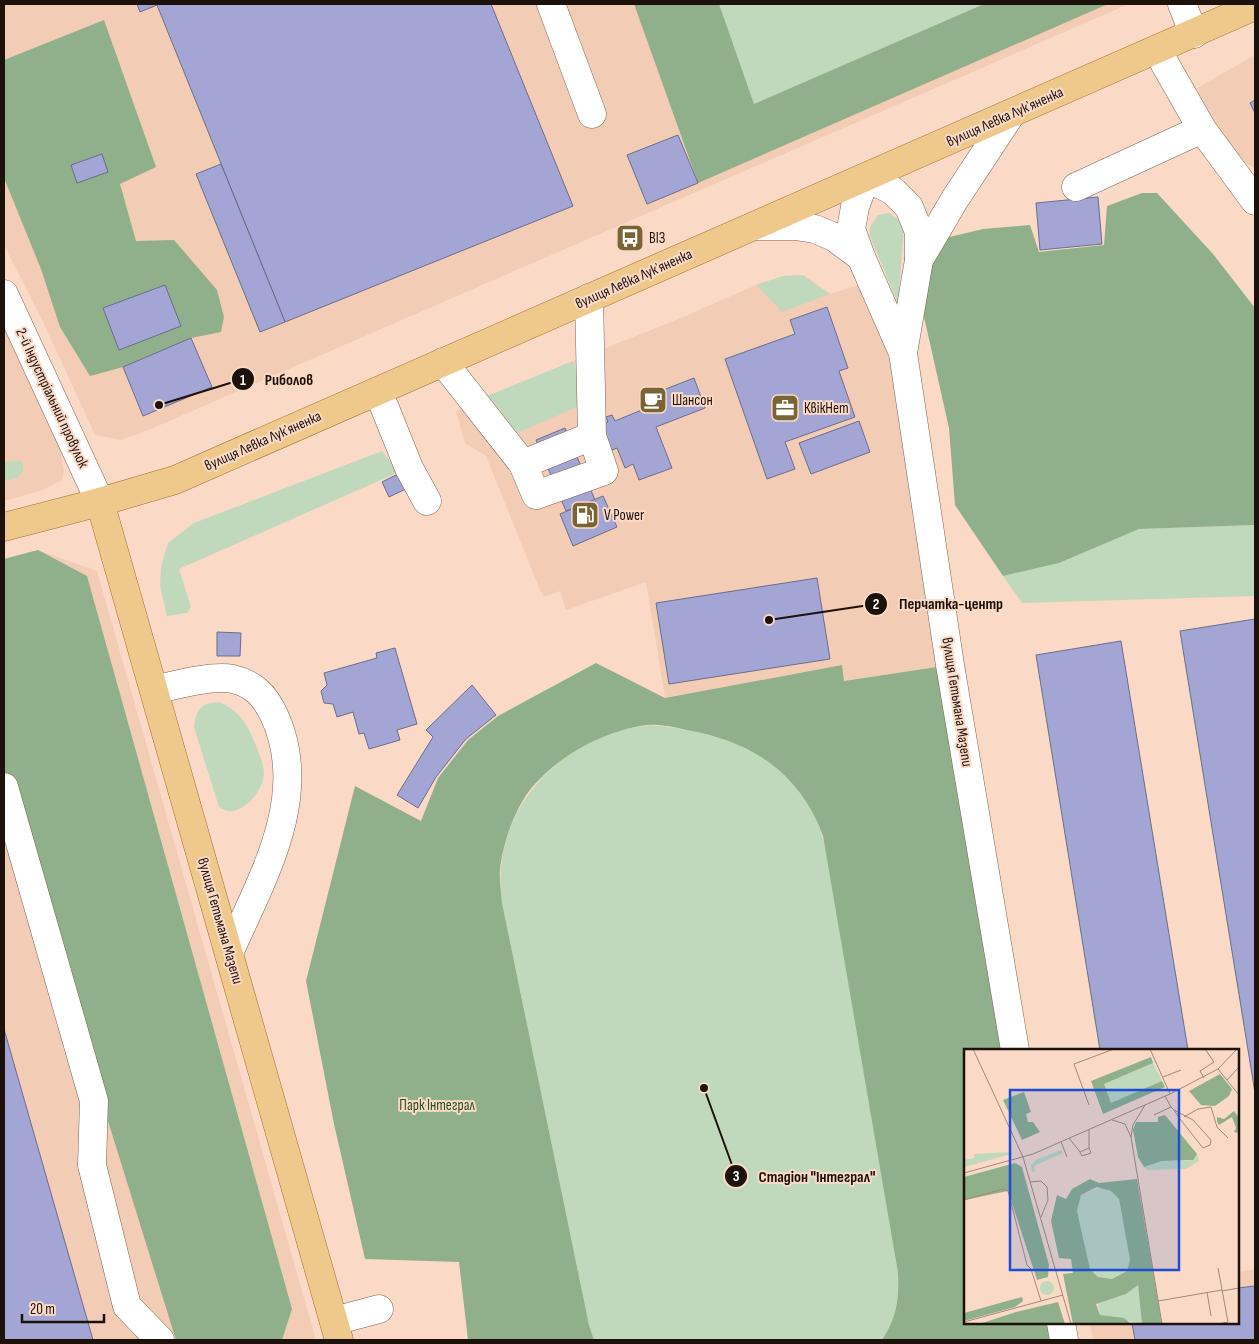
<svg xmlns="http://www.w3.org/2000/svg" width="1259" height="1344" font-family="'Sofia Sans Condensed',sans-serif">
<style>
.built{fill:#f3ccb5}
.green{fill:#c0d9bd}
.forest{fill:#8fb08a}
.building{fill:#a3a6d4;stroke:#6b6d8a}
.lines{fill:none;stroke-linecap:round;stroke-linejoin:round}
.minor-casing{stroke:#7f6351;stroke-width:29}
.major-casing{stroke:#9f712d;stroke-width:29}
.minor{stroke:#fff;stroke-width:28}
.major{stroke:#efc88c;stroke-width:28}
.labels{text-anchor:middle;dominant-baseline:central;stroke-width:4;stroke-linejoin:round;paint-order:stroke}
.street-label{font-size:15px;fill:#1d120b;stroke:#fadac6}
.poi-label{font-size:15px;fill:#1d120b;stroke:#fadac6;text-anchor:start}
.park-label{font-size:15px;fill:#22501d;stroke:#fadac6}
.inset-road{fill:none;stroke:#a28a7b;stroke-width:1}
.view{fill:#1d4ed8;fill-opacity:0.15;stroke:#1d4ed8;stroke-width:2.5}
.inset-edge{fill:none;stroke:#1d120b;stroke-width:2.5}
.leader{fill:none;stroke:#1d120b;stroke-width:2}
.callout-dot{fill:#1d120b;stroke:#fadac6;stroke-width:2}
.mark-label{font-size:15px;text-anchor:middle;font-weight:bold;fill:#fff}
.callout-label{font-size:16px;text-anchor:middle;font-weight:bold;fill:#1d120b;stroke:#fadac6;stroke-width:4;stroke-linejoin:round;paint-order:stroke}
</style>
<rect width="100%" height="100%" fill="#fadac6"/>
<g class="built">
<polygon points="4,4 1129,4 151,429 121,440 95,435 44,324 4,245"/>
<polygon points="1255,55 1255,168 1234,157 1199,102 1197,88"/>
<polygon points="803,275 830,294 871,281 903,353 950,665 844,681 841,665 665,698 646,582 566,610 560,591 544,597 538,585 486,456 465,443 456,411 573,361 676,320 756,285 783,276"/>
<polygon points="4,329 60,449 64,471 62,480 40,491 4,501"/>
<polygon points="38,550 97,571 316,1340 4,1340 4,559"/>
<polygon points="1255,1269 1255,1340 1093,1340 1090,1323 1238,1323 1238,1272"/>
</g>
<g class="green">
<polygon points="719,4 984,4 754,104"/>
<polygon points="889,213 897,218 904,227 898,304 870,236 870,227 878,215"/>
<polygon points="803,275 830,294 782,312 756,285 783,276"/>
<polygon points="573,361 584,386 577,407 517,433 496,423 487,396"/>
<polygon points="382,451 399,472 179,569 191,607 187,613 167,616 160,586 161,566 168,543 194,523"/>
<polygon points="19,461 23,462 23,470 19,477 4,481 4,462"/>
<polygon points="1255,525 1255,596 1022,603 1003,576 1059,563 1139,529"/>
<path d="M219,702C242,712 248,726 257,748C260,756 264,765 264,774C263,789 249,807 234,811C228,812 224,810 219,807L194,727C196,709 201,703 219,702Z"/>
<path d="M649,725C735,732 809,763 827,856L898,1273C899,1300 897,1317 882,1340H594L589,1325L502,903C491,825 539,760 611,733C623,729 636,727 649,725Z"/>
</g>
<g class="forest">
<polygon points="634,4 719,4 754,104 984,4 1108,4 698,183"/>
<polygon points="104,20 156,167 120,184 136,241 174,240 217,290 224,317 221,332 191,338 123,367 90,376 60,327 41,269 4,178 4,60"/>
<polygon points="1142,193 1157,193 1213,254 1255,308 1255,525 1139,529 1059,563 1003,576 955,505 949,428 920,299 941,239 983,229 1030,225 1039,252 1104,245 1107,206"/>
<polygon points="38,550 87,576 292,1309 282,1340 176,1340 4,786 4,559"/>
<path d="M596,663L665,698L842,665L844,681L950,665L1015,1050H965V1323H1061L1064,1340H882C897,1317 899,1300 898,1273L823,836C800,773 753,742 687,730C674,727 659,724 646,725C604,731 562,754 534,785C516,805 503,842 500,869C499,880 501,891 502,903L589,1325L594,1340H468L459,1262L365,1259L334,1124L306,981L355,786L421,821L438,778L468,740L498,716Z"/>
</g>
<g class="building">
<polygon points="137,4 491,4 573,206 285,322 157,5 140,12"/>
<polygon points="1255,100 1255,113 1250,103"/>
<polygon points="678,135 698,183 647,204 627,155"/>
<polygon points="102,154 108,172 77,183 71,165"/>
<polygon points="221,164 285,322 260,332 196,174"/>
<polygon points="1098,197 1102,244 1040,250 1036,203"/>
<polygon points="165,285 181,326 119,350 103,308"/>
<polygon points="827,307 848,368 839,371 855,417 785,442 795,469 767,479 725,359 795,334 790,320"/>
<polygon points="191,338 212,387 143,416 123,367"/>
<polygon points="694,378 705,408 656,427 672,468 639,480 633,464 625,468 617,448 610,451 600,425 608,422 606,417 612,415 615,421 644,409 640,399"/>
<polygon points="859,421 870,452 811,474 799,443"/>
<polygon points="565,428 595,500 566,511 536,440"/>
<polygon points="398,474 406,489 389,497 382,482"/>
<polygon points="603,496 617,527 573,546 560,514"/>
<polygon points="817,578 830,659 669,684 656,603"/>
<polygon points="1255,619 1255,1093 1180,631"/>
<polygon points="217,632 241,633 240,656 217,656"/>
<polygon points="1121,641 1188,1050 1100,1050 1036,655"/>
<polygon points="395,648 417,724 397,730 400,740 369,749 364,733 359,734 353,712 337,717 333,704 324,703 321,691 327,685 324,673 377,658 376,653"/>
<polygon points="472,685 496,715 466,739 436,777 418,808 397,795 433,737 426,730"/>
<polygon points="4,1029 93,1340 4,1340"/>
<polygon points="1255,1286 1255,1340 1135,1340 1132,1323 1238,1323 1238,1288"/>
</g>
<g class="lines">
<defs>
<g id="minor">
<polyline points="551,4 592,114"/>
<polyline points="1182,4 1194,34"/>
<polyline points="1157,50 1202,129 1255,201"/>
<polyline points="1076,187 1202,129"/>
<polyline points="754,226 795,226 815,229 834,237 861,257 903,353 950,665 1015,1050"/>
<polyline points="861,257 851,229 855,207 866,177 893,191 909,207 919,232 919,260"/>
<polyline points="4,294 100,502"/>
<polyline points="903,353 919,260 955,199 1011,114"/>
<polyline points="443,362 523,464 592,436 589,298"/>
<polyline points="378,391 409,468 427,501"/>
<polyline points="523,464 536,495 604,471 592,436"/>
<path d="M154,690C175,685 212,675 233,679C254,684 265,696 274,715C312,796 261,880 229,953"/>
<polyline points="4,787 94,1101 92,1165 127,1306 160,1340"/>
<polyline points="334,1321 379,1309"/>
<polyline points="1061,1323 1064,1340"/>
</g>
<g id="major">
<polyline points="100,502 339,1340"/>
<polyline points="4,527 100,502 175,480 1255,6"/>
</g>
</defs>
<use href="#minor" class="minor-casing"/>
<use href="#major" class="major-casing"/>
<use href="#minor" class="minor"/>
<use href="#major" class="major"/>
</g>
<defs>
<symbol id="bus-square" viewBox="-11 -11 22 22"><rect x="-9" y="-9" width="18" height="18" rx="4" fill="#7a6434" stroke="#fadac6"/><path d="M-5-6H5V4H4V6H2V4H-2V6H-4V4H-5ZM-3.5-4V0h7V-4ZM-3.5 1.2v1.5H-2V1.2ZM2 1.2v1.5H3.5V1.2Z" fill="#fff"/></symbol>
<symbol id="cafe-square" viewBox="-11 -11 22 22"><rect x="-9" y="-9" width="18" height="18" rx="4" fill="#7a6434" stroke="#fadac6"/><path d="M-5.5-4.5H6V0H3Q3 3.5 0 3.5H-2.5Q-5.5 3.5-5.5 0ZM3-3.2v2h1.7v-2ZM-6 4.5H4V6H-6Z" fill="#fff"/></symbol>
<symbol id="office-square" viewBox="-11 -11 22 22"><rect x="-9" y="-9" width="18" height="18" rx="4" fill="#7a6434" stroke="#fadac6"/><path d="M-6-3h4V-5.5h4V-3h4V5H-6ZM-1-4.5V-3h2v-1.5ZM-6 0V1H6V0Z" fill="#fff"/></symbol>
<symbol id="fuel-square" viewBox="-11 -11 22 22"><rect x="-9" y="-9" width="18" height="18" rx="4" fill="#7a6434" stroke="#fadac6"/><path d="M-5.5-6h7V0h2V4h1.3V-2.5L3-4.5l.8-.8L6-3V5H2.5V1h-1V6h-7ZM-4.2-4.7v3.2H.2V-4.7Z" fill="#fff"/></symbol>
</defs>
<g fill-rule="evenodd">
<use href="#bus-square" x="614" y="222" width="32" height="32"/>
<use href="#cafe-square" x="637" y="384" width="32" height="32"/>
<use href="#office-square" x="769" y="392" width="32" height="32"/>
<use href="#fuel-square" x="569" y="499" width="32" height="32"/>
</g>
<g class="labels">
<g class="street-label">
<text transform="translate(1005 117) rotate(-24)">вулиця Левка Лукʼяненка</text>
<text transform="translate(634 279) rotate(-24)">вулиця Левка Лукʼяненка</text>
<text transform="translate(52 398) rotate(65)">2-й Індустріальний провулок</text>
<text transform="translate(263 441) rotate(-24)">вулиця Левка Лукʼяненка</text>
<text transform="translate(957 702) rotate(81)">вулиця Гетьмана Мазепи</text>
<text transform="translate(220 921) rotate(74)">вулиця Гетьмана Мазепи</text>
</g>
<g class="poi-label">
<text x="649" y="238">ВІЗ</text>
<text x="672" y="400">Шансон</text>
<text x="804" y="408">КвікНет</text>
<text x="604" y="515">V Power</text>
</g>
<g class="park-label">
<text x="437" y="1105">Парк Інтеграл</text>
</g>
</g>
<g transform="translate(964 1049)">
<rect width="275" height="275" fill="#fadac6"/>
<path d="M189,14L198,32L147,55L140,35ZM97,101L99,104L70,117L71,122L68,123L67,116L72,111ZM49,103L48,105L0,118V111L10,109V105ZM233,105L235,112L222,120L183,121L180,118L198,112H226ZM136,138L149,143L155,150L166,211L163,222L148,230L134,228L126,220L113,162L117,146ZM76 239a7 7 0 1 1 14 0a7 7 0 1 1-14 0ZM174,235L178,275L136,266L134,253L157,247Z" fill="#c0d9bd"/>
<path d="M187,8L189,14L140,35L147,54L198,32L201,38L139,65L127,32ZM256,25L268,40L265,47L251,57L237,56L225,42ZM60,43L67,63L62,65L64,73H69L76,83L58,91L39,51ZM270,62L275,69V91L274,84L270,83L272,79L268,68L255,76L253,72V68L260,70ZM201,66L233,105L229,111L198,112L180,118L174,108L169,81L172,73H194V68ZM51,114L58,118L85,216L84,228L73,231L44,142L0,151V128ZM126,130L135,134L173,130L198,275H178L174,236L162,245L132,255L136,266L160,269L167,275H109L99,225L109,224L107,210L95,209L87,172L93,146L102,150L108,140ZM133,138L147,142L155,150L166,211L163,222L148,230L134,228L126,220L113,162L117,146ZM58,248L59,252L51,258L0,272V264ZM94,253L101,275H15L52,263Z" fill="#8fb08a" fill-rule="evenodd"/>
<path class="inset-road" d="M9,0L59,108M186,0L206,45M254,20L275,46M199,28L217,21M240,29L236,22L250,13L241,0M263,31L275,18M201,47L207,58L210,61L216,70L239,99L246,96L247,91L229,71L210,61M125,56L110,15L150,0M190,66L207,58M220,68L234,60L247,58L253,78L264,89M148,71L161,75L167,88L198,275M167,88L169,76L181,56M105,89L116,103L125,99V81M97,93L103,108M116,103L118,107L127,104L125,99M59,108L107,275M0,124L69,105L206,45L254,20L273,0M66,133L77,132L83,138L84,151L77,168M0,151L39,140L44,142L63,216L67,220L77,252M254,219L264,273L254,275M258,242L275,239M243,243L247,267M194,252L258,241M0,273L99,246"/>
<path class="view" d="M46,41H215V221H46Z"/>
<rect width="275" height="275" class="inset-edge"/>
</g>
<path class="leader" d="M159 405L243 379M769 620L876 604M704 1088L736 1176"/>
<g class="callout-dot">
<circle cx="159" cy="405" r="5"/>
<circle cx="769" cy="620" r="5"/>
<circle cx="704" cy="1088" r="5"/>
<circle cx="243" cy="379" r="12"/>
<circle cx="876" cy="604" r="12"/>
<circle cx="736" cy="1176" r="12"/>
</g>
<g class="mark-label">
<text x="243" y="385">1</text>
<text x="876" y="609">2</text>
<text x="736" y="1181">3</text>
</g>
<g class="callout-label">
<text x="289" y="385">Риболов</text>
<text x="951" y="609">Перчатка-центр</text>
<text x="817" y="1182">Стадіон "Інтеграл"</text>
</g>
<rect width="1259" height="1344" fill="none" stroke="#1d120b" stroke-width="10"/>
<path d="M22 1314v8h82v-8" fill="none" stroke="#1d120b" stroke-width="2.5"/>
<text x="30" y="1314" font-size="15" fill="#1d120b" stroke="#fadac6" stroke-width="4" paint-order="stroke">20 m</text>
</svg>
